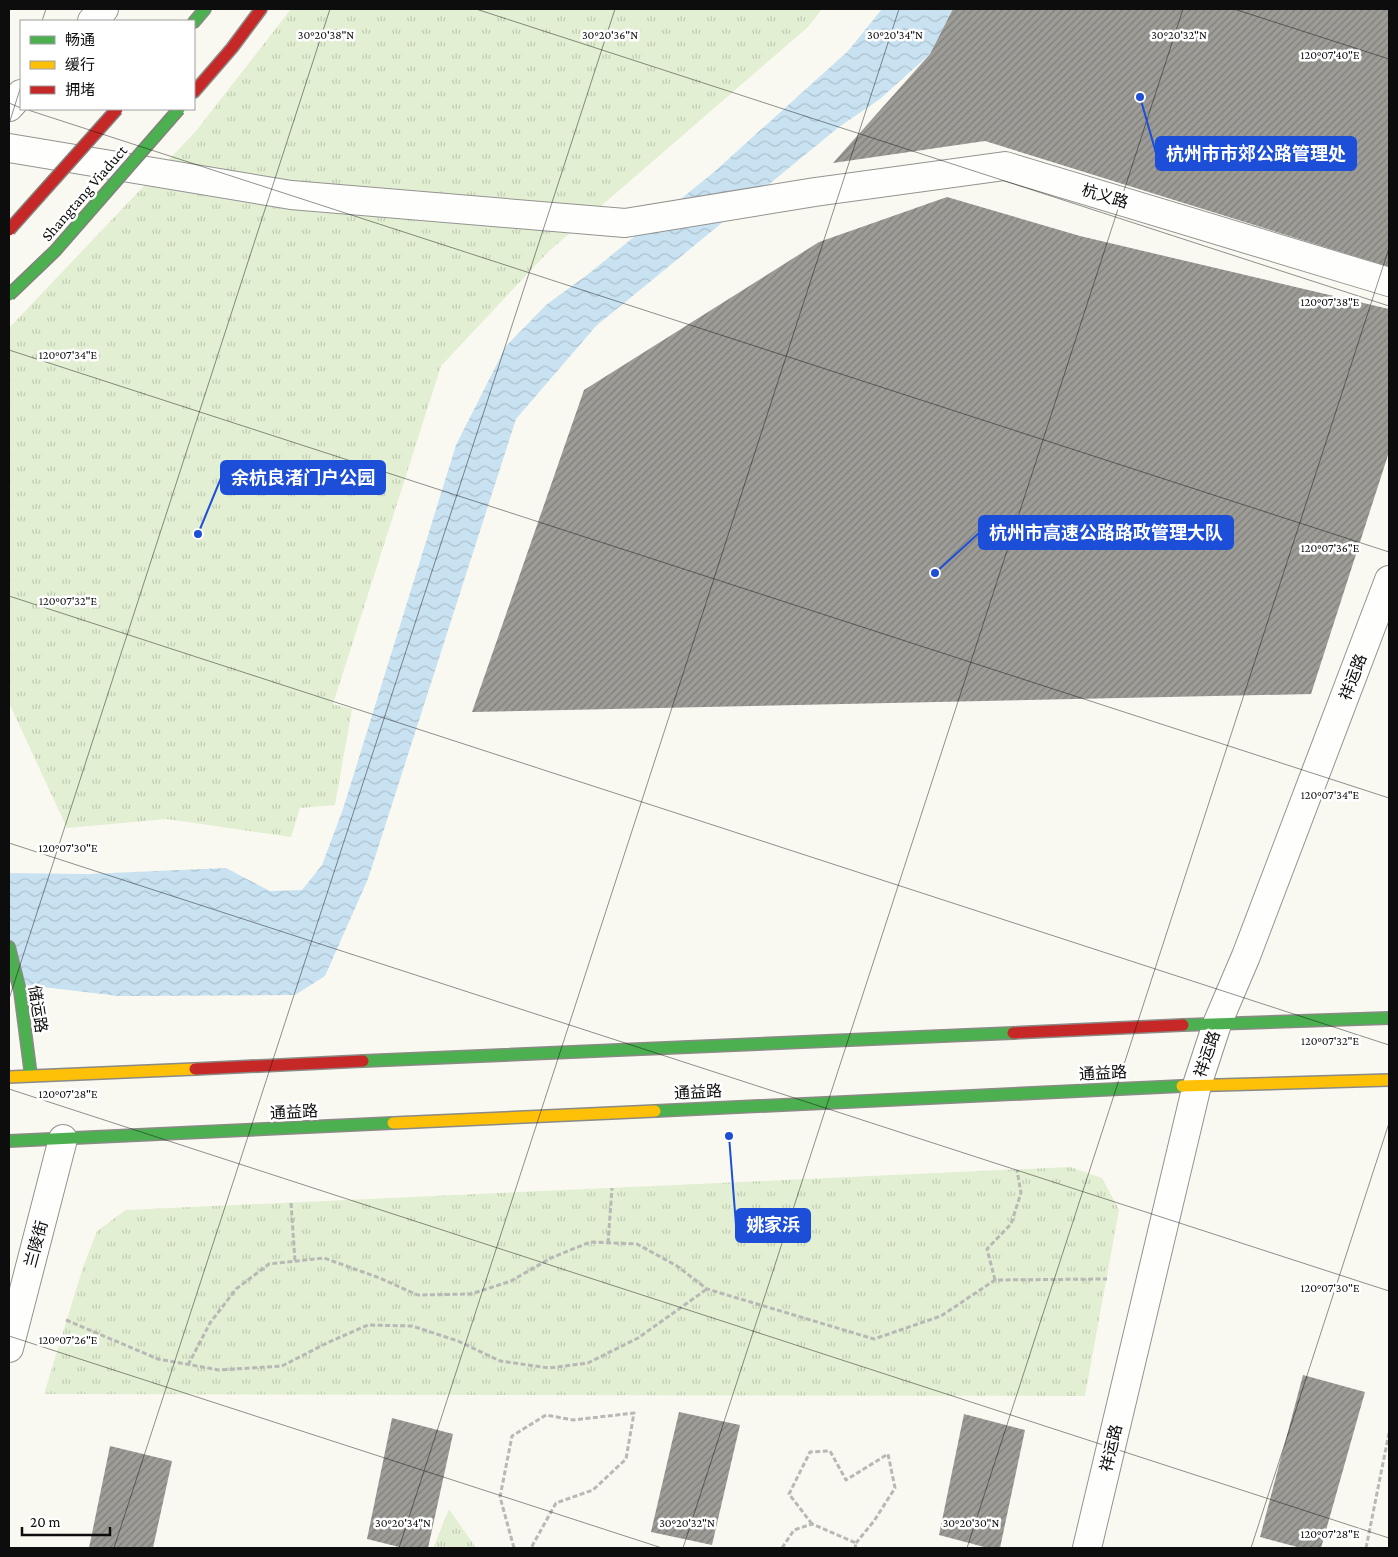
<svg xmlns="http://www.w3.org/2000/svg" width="1398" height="1557" font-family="'Crimson Pro','Noto Sans SC',serif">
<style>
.grass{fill:url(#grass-tufts)}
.water{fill:url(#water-waves)}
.building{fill:url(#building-hatch)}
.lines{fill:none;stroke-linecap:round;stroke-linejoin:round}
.street-casing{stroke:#949390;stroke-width:30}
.fast-casing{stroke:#8a8a86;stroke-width:14}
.slow-casing{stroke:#8a8a86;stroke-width:14}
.jam-casing{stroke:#8a8a86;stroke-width:14}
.path{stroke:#b8b8b6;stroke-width:3;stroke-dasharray:5 2.5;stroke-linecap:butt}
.street{stroke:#fefefd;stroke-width:28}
.fast{stroke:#4caf50;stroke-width:11}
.slow{stroke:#ffc107;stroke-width:11}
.jam{stroke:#c62828;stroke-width:11}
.fast-bridge-casing{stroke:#81817d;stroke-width:14;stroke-linecap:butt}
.jam-bridge-casing{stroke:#81817d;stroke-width:14;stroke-linecap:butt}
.fast-bridge{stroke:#4caf50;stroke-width:11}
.jam-bridge{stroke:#c62828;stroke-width:11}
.ticks{fill:none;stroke:#0d0d0d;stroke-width:1;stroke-opacity:0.45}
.labels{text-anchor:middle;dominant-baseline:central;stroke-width:5;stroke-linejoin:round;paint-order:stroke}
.street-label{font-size:16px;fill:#0d0d0d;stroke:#fff}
.ticks-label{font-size:12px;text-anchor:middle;fill:#0d0d0d;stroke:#fff;stroke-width:5;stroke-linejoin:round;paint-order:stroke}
.leader{fill:none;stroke:#1d4ed8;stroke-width:2}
.callout-dot{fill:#1d4ed8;stroke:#fff;stroke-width:2}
.callout{fill:#1d4ed8;stroke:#1d4ed8;stroke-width:2}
.callout-label{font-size:18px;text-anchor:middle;font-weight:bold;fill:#fff}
</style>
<defs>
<pattern id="grass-tufts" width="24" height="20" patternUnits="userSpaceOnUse" patternTransform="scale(1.25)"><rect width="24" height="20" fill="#e2efd2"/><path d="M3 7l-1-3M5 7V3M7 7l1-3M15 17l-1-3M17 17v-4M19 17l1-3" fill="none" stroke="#c1ccb3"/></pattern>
<pattern id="water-waves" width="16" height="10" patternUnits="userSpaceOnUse" patternTransform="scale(1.25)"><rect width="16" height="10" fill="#c9e2f2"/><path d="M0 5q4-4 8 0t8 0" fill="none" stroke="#abc1ce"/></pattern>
<pattern id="building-hatch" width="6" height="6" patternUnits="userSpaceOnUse" patternTransform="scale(1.25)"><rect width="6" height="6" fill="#9d9c97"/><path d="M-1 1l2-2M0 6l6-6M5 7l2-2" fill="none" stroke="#7e7e7a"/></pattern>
</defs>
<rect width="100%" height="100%" fill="#faf9f1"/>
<g class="grass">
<polygon points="291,9 822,9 808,27 548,252 441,366 333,704 352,709 335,805 300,808 291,837 167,819 67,828 9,703 9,328 196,131"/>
<polygon points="1070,1167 1102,1178 1119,1210 1085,1396 44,1394 83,1267 97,1231 126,1210"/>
<polygon points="449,1509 476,1548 433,1548"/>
</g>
<polygon class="water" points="882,9 956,9 930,54 880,99 839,127 596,326 516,419 368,879 325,976 295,995 119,996 9,983 9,873 87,874 226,868 270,891 302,890 322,865 343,809 456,445 506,346 546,305 587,275 714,172 848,51"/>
<g class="building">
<polygon points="953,9 1389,9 1389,267 985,141 833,163 930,54"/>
<polygon points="947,197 1080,236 1389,309 1389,452 1311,694 472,712 584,390 819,242"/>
<polygon points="1303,1375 1365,1392 1321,1548 1301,1548 1260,1537"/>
<polygon points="679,1412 740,1425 712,1545 651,1532"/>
<polygon points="964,1414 1025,1430 1000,1548 988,1548 939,1535"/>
<polygon points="392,1418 453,1434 428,1548 403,1548 367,1539"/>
<polygon points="110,1446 172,1461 153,1548 89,1548"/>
</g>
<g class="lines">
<defs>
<g id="street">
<polyline points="92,21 104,9"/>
<polyline points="9,107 21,94"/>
<polyline points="9,148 291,195 625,223 815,192 1005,166 1389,282"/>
<polyline points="9,1348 63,1139"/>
<polyline points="1087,1548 1197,1085 1217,1024 1246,956 1389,580"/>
</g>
<g id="fast">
<polyline points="194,22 205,9"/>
<polyline points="9,947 20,991 31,1076"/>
<polyline points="1183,1025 1389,1018"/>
<polyline points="363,1061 1013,1033"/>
<polyline points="655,1111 1182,1086"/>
<polyline points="9,1141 393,1123"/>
</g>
<g id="slow">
<polyline points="9,1077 195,1069"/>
<polyline points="1182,1086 1389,1080"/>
<polyline points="393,1123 655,1111"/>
</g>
<g id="jam">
<polyline points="194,92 232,48 261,9"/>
<polyline points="1013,1033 1183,1025"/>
<polyline points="195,1069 363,1061"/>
</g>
</defs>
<use href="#street" class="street-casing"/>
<use href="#fast" class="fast-casing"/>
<use href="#slow" class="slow-casing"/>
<use href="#jam" class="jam-casing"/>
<g class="path">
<polyline points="291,1203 295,1261"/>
<polyline points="608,1243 612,1188"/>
<polyline points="995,1280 987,1249 1011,1224 1021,1193 1017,1170"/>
<polyline points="66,1320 158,1359 219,1370 282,1366 327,1343 368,1325 412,1326 458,1341 500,1361 549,1368 588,1363 638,1338 707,1289"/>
<polyline points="188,1365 210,1323 236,1289 269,1264 324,1258 377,1277 418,1295 471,1294 511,1281 551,1258 590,1242 637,1244 677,1266 707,1289 874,1339 941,1316 995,1280 1107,1279"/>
<polyline points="812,1524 789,1494 810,1452 830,1451 846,1480 888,1454 895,1488 874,1521 856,1543"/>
<polyline points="514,1548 500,1497 512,1436 546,1415 573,1420 634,1413 626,1459 593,1490 556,1503 531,1548"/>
<polyline points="782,1548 794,1530 812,1524 856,1543 855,1548"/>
<polyline points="1366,1548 1389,1433"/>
</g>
<use href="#street" class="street"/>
<use href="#fast" class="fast"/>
<use href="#slow" class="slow"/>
<use href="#jam" class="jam"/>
<defs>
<polyline id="fast-bridge" points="9,295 55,251 179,109"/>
<polyline id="jam-bridge" points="9,230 117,109"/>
</defs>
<use href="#fast-bridge" class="fast-bridge-casing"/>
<use href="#jam-bridge" class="jam-bridge-casing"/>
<use href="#fast-bridge" class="fast-bridge"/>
<use href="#jam-bridge" class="jam-bridge"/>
</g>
<path class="ticks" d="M476,9L1389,306M1234,9L1389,59M42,21L46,9M9,103L21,108M25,109L1389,552M9,124L21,86M9,350L1389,798M9,596L1389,1045M9,843L1389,1291M9,999L330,9M9,1089L1389,1538M9,1336L662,1548M114,1548L615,9M399,1548L899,9M683,1548L1183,9M967,1548L1389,248M1251,1548L1389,1123"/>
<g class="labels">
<g class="street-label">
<text transform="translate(84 193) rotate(-49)">Shangtang Viaduct</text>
<text transform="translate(1105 196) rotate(17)">杭义路</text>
<text transform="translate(1353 677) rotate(-69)">祥运路</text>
<text transform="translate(38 1009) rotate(81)">储运路</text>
<text transform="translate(1207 1054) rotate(-71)">祥运路</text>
<text transform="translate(1103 1073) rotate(-3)">通益路</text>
<text transform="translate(698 1092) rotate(-3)">通益路</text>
<text transform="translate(294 1112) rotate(-3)">通益路</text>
<text transform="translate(36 1244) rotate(-75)">兰陵街</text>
<text transform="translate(1111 1448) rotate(-77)">祥运路</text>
</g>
</g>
<g class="ticks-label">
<text x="326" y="39">30°20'38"N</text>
<text x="610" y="39">30°20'36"N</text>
<text x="895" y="39">30°20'34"N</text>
<text x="1179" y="39">30°20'32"N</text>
<text x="1330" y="59">120°07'40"E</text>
<text x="1330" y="306">120°07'38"E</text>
<text x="68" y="359">120°07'34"E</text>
<text x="1330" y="552">120°07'36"E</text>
<text x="68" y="605">120°07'32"E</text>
<text x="1330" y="799">120°07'34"E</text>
<text x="68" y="852">120°07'30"E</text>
<text x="1330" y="1045">120°07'32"E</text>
<text x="68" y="1098">120°07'28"E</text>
<text x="1330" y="1292">120°07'30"E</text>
<text x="68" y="1344">120°07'26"E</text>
<text x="403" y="1527">30°20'34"N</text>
<text x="687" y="1527">30°20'32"N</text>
<text x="971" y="1527">30°20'30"N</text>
<text x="1330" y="1538">120°07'28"E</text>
</g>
<path class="leader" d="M1140 97L1156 153M198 534L221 478M935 573L979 533M729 1136L736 1225"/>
<g class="callout-dot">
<circle cx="1140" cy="97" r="5"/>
<circle cx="198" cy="534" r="5"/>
<circle cx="935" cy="573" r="5"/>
<circle cx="729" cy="1136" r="5"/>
</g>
<g class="callout">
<rect x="1156" y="137" width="200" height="33" rx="5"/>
<rect x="221" y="461" width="164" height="33" rx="5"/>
<rect x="979" y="516" width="254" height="33" rx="5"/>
<rect x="736" y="1209" width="74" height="33" rx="5"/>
</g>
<g class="callout-label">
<text x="1256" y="160">杭州市市郊公路管理处</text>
<text x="303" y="484">余杭良渚门户公园</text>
<text x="1106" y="539">杭州市高速公路路政管理大队</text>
<text x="773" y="1231">姚家浜</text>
</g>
<rect width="1398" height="1557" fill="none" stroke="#0d0d0d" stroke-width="20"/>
<rect x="20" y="20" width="175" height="90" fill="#ffffff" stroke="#9e9e9e"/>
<rect x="30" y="36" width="25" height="8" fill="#4caf50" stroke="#9e9e9e"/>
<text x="65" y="45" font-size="15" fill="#0d0d0d">畅通</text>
<rect x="30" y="61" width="25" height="8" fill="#ffc107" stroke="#9e9e9e"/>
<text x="65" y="70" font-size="15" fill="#0d0d0d">缓行</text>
<rect x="30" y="86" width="25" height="8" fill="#c62828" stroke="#9e9e9e"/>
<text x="65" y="95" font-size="15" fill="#0d0d0d">拥堵</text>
<path d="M22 1527v8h88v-8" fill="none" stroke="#0d0d0d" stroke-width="2.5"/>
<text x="30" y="1527" font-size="15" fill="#0d0d0d" stroke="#ffffff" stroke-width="4" paint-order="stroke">20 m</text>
</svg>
